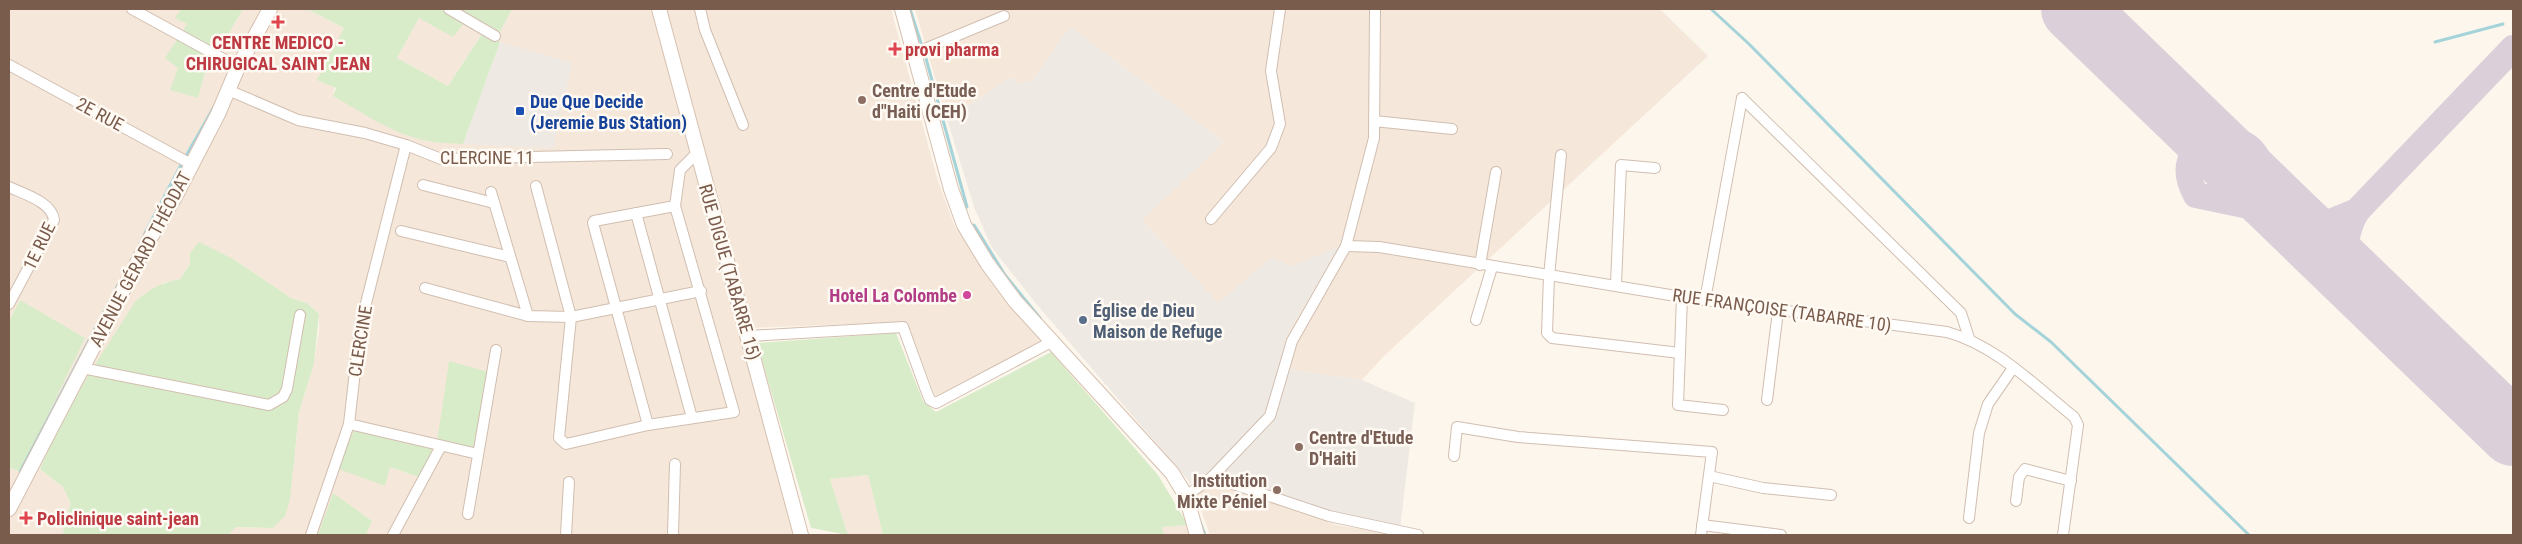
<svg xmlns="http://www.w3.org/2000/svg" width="2522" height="544" font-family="'Roboto Condensed',sans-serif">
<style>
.residential{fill:#f5e8da;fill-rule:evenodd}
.industrial{fill:#efe9e4}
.green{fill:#d8ecc9}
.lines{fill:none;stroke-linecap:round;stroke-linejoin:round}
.stream{stroke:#a5d3da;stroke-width:3}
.taxiway{stroke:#dbcfda;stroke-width:26}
.runway{stroke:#dbcfda;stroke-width:66}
.street-casing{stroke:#d1beb0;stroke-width:12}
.secondary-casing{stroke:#d6c0b0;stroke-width:16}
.street{stroke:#fff;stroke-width:10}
.secondary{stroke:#fff;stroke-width:14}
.health-dot{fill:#e0444e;stroke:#fffaf3;stroke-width:2}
.education-dot{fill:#8d6e63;stroke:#fffaf3;stroke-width:2}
.transit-dot{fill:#1a4fb4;stroke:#fffaf3;stroke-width:2}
.hotel-dot{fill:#d1479c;stroke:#fffaf3;stroke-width:2}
.service-dot{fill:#5c6f8a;stroke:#fffaf3;stroke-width:2}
.labels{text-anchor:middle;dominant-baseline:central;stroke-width:5;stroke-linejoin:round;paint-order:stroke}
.health-label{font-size:18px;font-weight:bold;fill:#be3a42;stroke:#fffaf3;text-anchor:start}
.education-label{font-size:18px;font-weight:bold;fill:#785e54;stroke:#fffaf3;text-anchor:start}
.transit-label{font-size:18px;font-weight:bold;fill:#164399;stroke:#fffaf3;text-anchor:start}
.street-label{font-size:18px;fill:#7a5c4d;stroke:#fffaf3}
.hotel-label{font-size:18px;font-weight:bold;fill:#b23c85;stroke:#fffaf3;text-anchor:end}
.service-label{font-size:18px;font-weight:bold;fill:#4e5e75;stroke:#fffaf3;text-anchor:start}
</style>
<rect width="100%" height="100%" fill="#fdf6ec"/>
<g class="residential">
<path d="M9,9H181L176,18L187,24L179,68L198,98L204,76L243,9H307L344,28L333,96L427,141L552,148L571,63L500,42L482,34L448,86L397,58L419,18L463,23L439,9H459L500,32L512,9H661L807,535H366L372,521L333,494L318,535H228L236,527L273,528L290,500L299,412L314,364L319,330V314L307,303L291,298L233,259L190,264L180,279L163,283L51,441L40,469L63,487L71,504L64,520L63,535H9V467L19,472L20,300L9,321ZM433,448L419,477L390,467Z"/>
<polygon points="664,9 891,9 938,181 955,227 993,283 1042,342 936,398 907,322 752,328"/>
<polygon points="915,9 1660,9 1708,56 1384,356 1362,380 1280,368 1286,337 1340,247 1218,303 1142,220 1224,142 1070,27 1033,80 1020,84 1012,77 947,119"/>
<polygon points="868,475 883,535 848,535 830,479"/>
<polygon points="1210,483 1337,525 1396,535 1210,535 1196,496"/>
<polygon points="1188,525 1190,535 1164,535 1162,527"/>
</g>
<g class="industrial">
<polygon points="1070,27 1224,142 1142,220 1218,303 1272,257 1291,266 1340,246 1286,337 1280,368 1362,380 1415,403 1400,529 1346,521 1211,474 1193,490 1188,480 1038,306 992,248 974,207 947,119 1012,77 1020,84 1033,80"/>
<polygon points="500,42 572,63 553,148 463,144"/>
</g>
<g class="green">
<polygon points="181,9 243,9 204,76 198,98 170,90 178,68 165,58 187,24 175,18"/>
<path d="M307,9H439L464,23L453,37L419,18L397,58L448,86L482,34L500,42L463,144C451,143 439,143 428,141C394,135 363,113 333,96L336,88L317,80L344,28Z"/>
<polygon points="459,9 512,9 500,32"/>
<path d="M199,242L233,259L291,298L307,303L319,314L314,364L299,412L290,500L285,516L273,528L236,527L228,535H63L64,520L71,504L63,487L40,469C64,409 101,356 135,302C149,289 161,283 180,279L190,264V253Z"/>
<polygon points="20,300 85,338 20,472 9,467 9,321"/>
<polygon points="896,333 923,401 936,412 1051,352 1158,475 1188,525 1162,527 1164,535 883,535 868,475 830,479 848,535 811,528 757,343"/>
<polygon points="449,361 488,372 474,448 437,442"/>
<polygon points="355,429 433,448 419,477 390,467 385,486 336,468"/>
<polygon points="333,493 372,521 366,535 318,535"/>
</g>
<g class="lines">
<g class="stream">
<polyline points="910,9 921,43"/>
<polyline points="1711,9 1749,44 2015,314 2051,342 2249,535"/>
<polyline points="2435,42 2503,24"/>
<polyline points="925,55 967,207"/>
<polyline points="186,156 215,105"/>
<polyline points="974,225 1005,275 1040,318"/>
<polyline points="145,233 182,163"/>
<polyline points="20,472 119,283"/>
<polyline points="1199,519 1205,535"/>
</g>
<g class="taxiway">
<path d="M2265,193C2263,182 2264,169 2258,159C2240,121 2165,140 2196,195L2287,214L2302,221L2314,223L2330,222L2357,211"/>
<path d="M2346,271C2345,248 2345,231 2357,211L2513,48"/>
</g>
<polyline class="runway" points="2074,9 2513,433"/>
<defs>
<g id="street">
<polyline points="132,9 238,67"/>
<polyline points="449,9 495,36"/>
<polyline points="700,9 705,30 743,125"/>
<polyline points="915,53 1004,16"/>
<polyline points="9,65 191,164"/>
<polyline points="228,90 298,120 365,133 406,145 441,159 667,154"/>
<polyline points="1742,98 1961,313 1969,338"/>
<polyline points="1374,121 1452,129"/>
<polyline points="1561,155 1549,276 1547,333 1552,338 1680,353"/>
<polyline points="423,185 494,203"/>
<polyline points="536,186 571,317 559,438 566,444 648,425"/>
<path d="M9,187C24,194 52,202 54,220L9,304"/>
<polyline points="491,192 528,316"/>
<polyline points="675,206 594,221 593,223 648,425 734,412 675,206 680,170 697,153"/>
<polyline points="636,213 692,418"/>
<polyline points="1211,219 1271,148 1280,124 1271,71 1280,9"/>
<polyline points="401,231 510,257"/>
<path d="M1346,246L1379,247L1682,297L1947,332C1997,346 2034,385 2074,417L2078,425L2063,535"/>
<polyline points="1480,265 1496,172"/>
<polyline points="1616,284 1621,165 1655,168"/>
<polyline points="425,288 528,316 571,317 701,291"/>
<polyline points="1682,297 1678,405 1723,410"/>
<polyline points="1705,300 1742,98"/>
<polyline points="1476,320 1492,267"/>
<polyline points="749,336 903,327 927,393 930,400 936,403 1053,341"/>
<polyline points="82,368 269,405 283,397 287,389 300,315"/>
<polyline points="1767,400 1778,311"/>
<polyline points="349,424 478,454"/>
<polyline points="1454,456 1457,427 1518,437 1712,452 1701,535"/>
<polyline points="1709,476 1763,488 1831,495"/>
<polyline points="1212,477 1329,516 1418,535"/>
<polyline points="1186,496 1212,477 1270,416 1292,341 1346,246 1374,138 1375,9"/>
<polyline points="2016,501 2019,477 2025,469 2071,481"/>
<polyline points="468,514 496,350"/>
<polyline points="1969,518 1979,433 1988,404 2013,368"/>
<polyline points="1702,525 1781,535"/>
<polyline points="311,535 349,424 360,327 406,145"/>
<polyline points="393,535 441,446"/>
<polyline points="566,535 569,482"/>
<polyline points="673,535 675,464"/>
</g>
<g id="secondary">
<polyline points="659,9 801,535"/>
<polyline points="902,9 951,189 964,225 987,263 1015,301 1172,473 1186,496 1197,535"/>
<polyline points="9,509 149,240 175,197 218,114 238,67 270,9"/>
</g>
</defs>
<use href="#street" class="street-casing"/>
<use href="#secondary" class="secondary-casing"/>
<use href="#street" class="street"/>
<use href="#secondary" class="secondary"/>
</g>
<g class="health-dot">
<path d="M275.5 14.5h5v5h5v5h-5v5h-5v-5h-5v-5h5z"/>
<path d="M892.5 41.5h5v5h5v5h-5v5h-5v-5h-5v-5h5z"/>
<path d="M23.5 510.5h5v5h5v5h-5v5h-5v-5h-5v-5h5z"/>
</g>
<g class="education-dot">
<circle cx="862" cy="100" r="5"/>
<circle cx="1299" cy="447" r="5"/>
<circle cx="1277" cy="490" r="5"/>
</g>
<rect class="transit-dot" x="515" y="106" width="10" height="10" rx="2.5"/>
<circle class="hotel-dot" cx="967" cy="295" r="5"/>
<circle class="service-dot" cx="1083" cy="320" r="5"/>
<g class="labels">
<g class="health-label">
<text x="278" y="42" text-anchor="middle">CENTRE MEDICO -<tspan x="278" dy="21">CHIRUGICAL SAINT JEAN</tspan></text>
<text x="905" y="49">provi pharma</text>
<text x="37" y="518">Policlinique saint-jean</text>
</g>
<g class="education-label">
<text x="872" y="90">Centre d'Etude<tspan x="872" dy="21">d"Haiti (CEH)</tspan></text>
<text x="1309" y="437">Centre d'Etude<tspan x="1309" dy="21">D'Haiti</tspan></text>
<text x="1267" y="480" text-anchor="end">Institution<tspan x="1267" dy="21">Mixte Péniel</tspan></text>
</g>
<g class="transit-label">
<text x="530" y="101">Due Que Decide<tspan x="530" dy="21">(Jeremie Bus Station)</tspan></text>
</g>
<g class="street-label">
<text transform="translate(100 114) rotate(28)">2E RUE</text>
<text x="487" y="157">CLERCINE 11</text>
<text transform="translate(39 246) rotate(-64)">1E RUE</text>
<text transform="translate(140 259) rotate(-62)">AVENUE GÉRARD THÉODAT</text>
<text transform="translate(730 272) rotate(74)">RUE DIGUE (TABARRE 15)</text>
<text transform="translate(1782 310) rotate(8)">RUE FRANÇOISE (TABARRE 10)</text>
<text transform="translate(360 341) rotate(-81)">CLERCINE</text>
</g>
<g class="hotel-label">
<text x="957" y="295">Hotel La Colombe</text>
</g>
<g class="service-label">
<text x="1093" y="310">Église de Dieu<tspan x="1093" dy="21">Maison de Refuge</tspan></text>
</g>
</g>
<rect width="2522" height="544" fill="none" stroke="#7a5c4d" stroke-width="20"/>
</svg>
